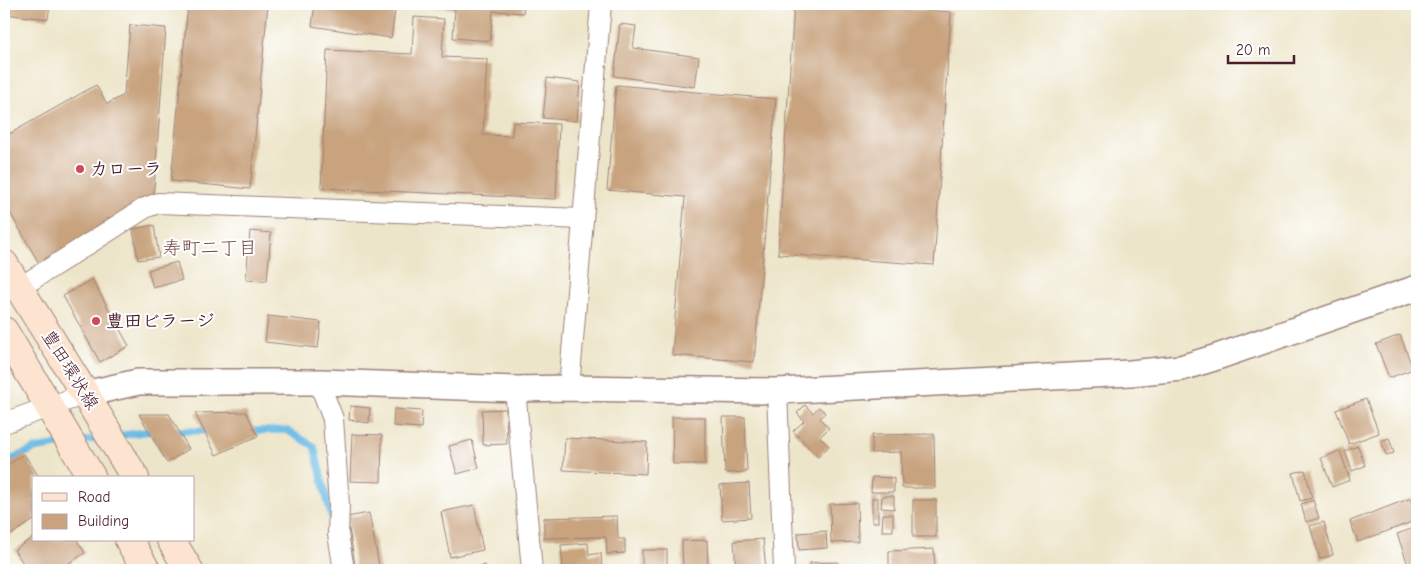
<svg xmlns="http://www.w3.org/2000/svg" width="1421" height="574" font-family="'Comic Neue','Klee One',sans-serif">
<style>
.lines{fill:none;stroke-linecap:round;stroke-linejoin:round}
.stream{stroke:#6bbbe6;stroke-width:7}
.building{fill:#c8a37e}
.minor-casing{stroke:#9c827a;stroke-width:22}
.tertiary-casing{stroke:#9c827a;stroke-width:28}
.secondary-casing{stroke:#9c827a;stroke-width:30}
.minor{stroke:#fff;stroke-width:20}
.tertiary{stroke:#fff;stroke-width:25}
.secondary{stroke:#fde4d0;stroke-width:28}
.poi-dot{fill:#d1495b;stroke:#fff;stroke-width:2}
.labels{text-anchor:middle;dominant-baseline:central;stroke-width:4;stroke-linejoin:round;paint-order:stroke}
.poi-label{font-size:18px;font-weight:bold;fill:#4a1f2b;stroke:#fff;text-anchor:start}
.street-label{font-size:18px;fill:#4a1f2b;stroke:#fff}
.neighbourhood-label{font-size:19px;fill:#764d48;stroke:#fff}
</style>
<rect width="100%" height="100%" fill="#fff"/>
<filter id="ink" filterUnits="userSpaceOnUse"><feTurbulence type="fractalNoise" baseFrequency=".02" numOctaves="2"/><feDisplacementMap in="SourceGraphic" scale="10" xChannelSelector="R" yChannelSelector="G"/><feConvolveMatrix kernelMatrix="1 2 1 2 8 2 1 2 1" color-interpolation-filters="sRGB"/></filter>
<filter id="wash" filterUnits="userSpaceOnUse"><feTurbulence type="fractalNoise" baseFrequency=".0096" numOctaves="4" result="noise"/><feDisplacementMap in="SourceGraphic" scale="20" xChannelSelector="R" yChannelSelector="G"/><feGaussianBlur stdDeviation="1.12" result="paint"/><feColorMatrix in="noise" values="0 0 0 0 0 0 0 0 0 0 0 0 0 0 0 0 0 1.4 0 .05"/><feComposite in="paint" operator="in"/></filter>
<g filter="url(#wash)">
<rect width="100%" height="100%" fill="#ede5c9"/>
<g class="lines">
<g class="stream">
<polyline points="171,431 213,431"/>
<polyline points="246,431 286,430 314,446 331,516"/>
<polyline points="116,436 144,432 158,431"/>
<polyline points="77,442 103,438"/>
<polyline points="4,463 34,449 64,444"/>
</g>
</g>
<g id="blocks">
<g class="building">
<polygon points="4,4 50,4 48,19 4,14"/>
<polygon points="188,4 268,4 250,189 171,181"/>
<polygon points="315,4 396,4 391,38 312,26"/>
<polygon points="418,4 524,4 523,13 493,11 490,41 453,38 455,9 418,6"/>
<polygon points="794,4 829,4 951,12 934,265 778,254"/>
<polygon points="414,17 444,19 442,57 487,59 483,135 512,136 513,122 559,124 556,199 321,188 327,50 412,54"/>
<polygon points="620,24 636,26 633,48 699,57 695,87 614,76"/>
<polygon points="130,25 166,28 153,202 40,265 4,202 4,137 96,85 107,104 124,95"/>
<polygon points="547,78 580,82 577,121 543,118"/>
<polygon points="616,85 776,99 754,362 672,355 685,197 607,190"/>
<polygon points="154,225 159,257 138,260 133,229"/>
<polygon points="250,231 271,233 267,281 246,280"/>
<polygon points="177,262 182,280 153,288 148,270"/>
<polygon points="92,279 129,346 100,362 63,296"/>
<polygon points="268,316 321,322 318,348 265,342"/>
<polygon points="1400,335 1413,369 1389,378 1376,344"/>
<polygon points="1366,399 1379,433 1349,444 1336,410"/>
<polygon points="805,405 813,413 819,407 825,413 820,419 829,428 820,437 829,446 818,457 793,431 804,421 797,413"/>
<polygon points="350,406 370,408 369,423 349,420"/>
<polygon points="394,409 422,411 421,428 393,426"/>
<polygon points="506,409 507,444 483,445 482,410"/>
<polygon points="246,412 258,436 216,455 195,413"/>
<polygon points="139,414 169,414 189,449 167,463"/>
<polygon points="672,417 705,417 705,464 673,464"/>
<polygon points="723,417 745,417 747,472 725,473"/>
<polygon points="352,434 382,435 381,482 350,481"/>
<polygon points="934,434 935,488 902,488 901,452 872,453 872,435"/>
<polygon points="565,438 647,442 646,474 563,470"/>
<polygon points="1389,438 1394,453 1386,455 1381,441"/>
<polygon points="472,440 479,468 457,474 449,446"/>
<polygon points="1358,446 1365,466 1352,471 1345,451"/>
<polygon points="1340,451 1350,480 1332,487 1321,458"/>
<polygon points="24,454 40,478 34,478 34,520 4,539 4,467"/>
<polygon points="1305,470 1312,498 1300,501 1293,473"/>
<polygon points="872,477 894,478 894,492 871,492"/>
<polygon points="749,483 751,518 722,520 720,485"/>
<polygon points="882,496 894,496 894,509 881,508"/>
<rect x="872" y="498" width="6" height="24"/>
<polygon points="1411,498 1417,515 1417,520 1358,542 1350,521"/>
<rect x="913" y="500" width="23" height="37"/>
<polygon points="1313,500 1319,518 1306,522 1301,504"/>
<polygon points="857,503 858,542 831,543 830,504"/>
<polygon points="474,505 483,550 450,557 441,512"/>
<polygon points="369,513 380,570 356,570 347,517"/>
<polygon points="883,514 893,514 893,531 882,531"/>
<polygon points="617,516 618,539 625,539 625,553 607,554 606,537 544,538 544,518"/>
<polygon points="1324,522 1333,555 1320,559 1310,526"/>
<polygon points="1417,527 1417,570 1410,570 1397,534"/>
<polygon points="826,531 827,548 799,550 798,533"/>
<polygon points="34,537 34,540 77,540 85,553 58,570 28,570 14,550"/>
<polygon points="763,539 766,570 736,570 734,541"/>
<polygon points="707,540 708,570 683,570 682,541"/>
<polygon points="588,543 589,555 601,553 602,569 563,570 561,545"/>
<polygon points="934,549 935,570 889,570 889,551"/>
<rect x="642" y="550" width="25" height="20"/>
<polygon points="838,562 838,570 811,570 810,563"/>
<polygon points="485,565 486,570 464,570 464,569"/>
</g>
</g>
</g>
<g filter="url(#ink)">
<use href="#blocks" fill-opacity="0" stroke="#9c827a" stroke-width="1"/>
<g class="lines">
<defs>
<g id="minor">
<polyline points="19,288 145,208 158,203 583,219"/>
<polyline points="319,382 333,419 339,505 338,534 344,570"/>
<polyline points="569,388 601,4"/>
<polyline points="515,389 532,570"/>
<polyline points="777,391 784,570"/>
<polyline points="4,423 85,394"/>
</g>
<polyline id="tertiary" points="85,394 138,382 322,382 515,389 569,388 777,391 1130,373 1181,368 1214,358 1417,288"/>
<g id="secondary">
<polyline points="4,264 85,394 135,478"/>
<polyline points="4,331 92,478"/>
<polyline points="129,540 146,570"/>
<polyline points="171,540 189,570"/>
</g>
</defs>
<use href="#minor" class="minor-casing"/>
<use href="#tertiary" class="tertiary-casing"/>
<use href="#secondary" class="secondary-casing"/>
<use href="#minor" class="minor"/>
<use href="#tertiary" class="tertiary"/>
<use href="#secondary" class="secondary"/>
</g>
</g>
<g class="poi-dot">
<circle cx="80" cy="169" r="5"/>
<circle cx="96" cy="321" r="5"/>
</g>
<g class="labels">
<g class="poi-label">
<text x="90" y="169">カローラ</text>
<text x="106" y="321">豊田ビラージ</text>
</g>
<g class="street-label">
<text transform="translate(70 370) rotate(58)">豊田環状線</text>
</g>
<g class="neighbourhood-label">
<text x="210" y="248">寿町二丁目</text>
</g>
</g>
<rect width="1421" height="574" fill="none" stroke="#fff" stroke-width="20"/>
<rect x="32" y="476" width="162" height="65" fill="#ffffff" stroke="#b7a5aa"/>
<rect x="42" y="493" width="25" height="8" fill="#fde4d0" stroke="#b7a5aa"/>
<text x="78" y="502" font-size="15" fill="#4a1f2b">Road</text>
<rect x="42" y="514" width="25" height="15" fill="#c8a37e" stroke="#b7a5aa"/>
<text x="78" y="526" font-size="15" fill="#4a1f2b">Building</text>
<path d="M1228 55v8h66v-8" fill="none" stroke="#4a1f2b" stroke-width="2.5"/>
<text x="1236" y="55" font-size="15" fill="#4a1f2b" stroke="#ffffff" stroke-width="4" paint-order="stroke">20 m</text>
</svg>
